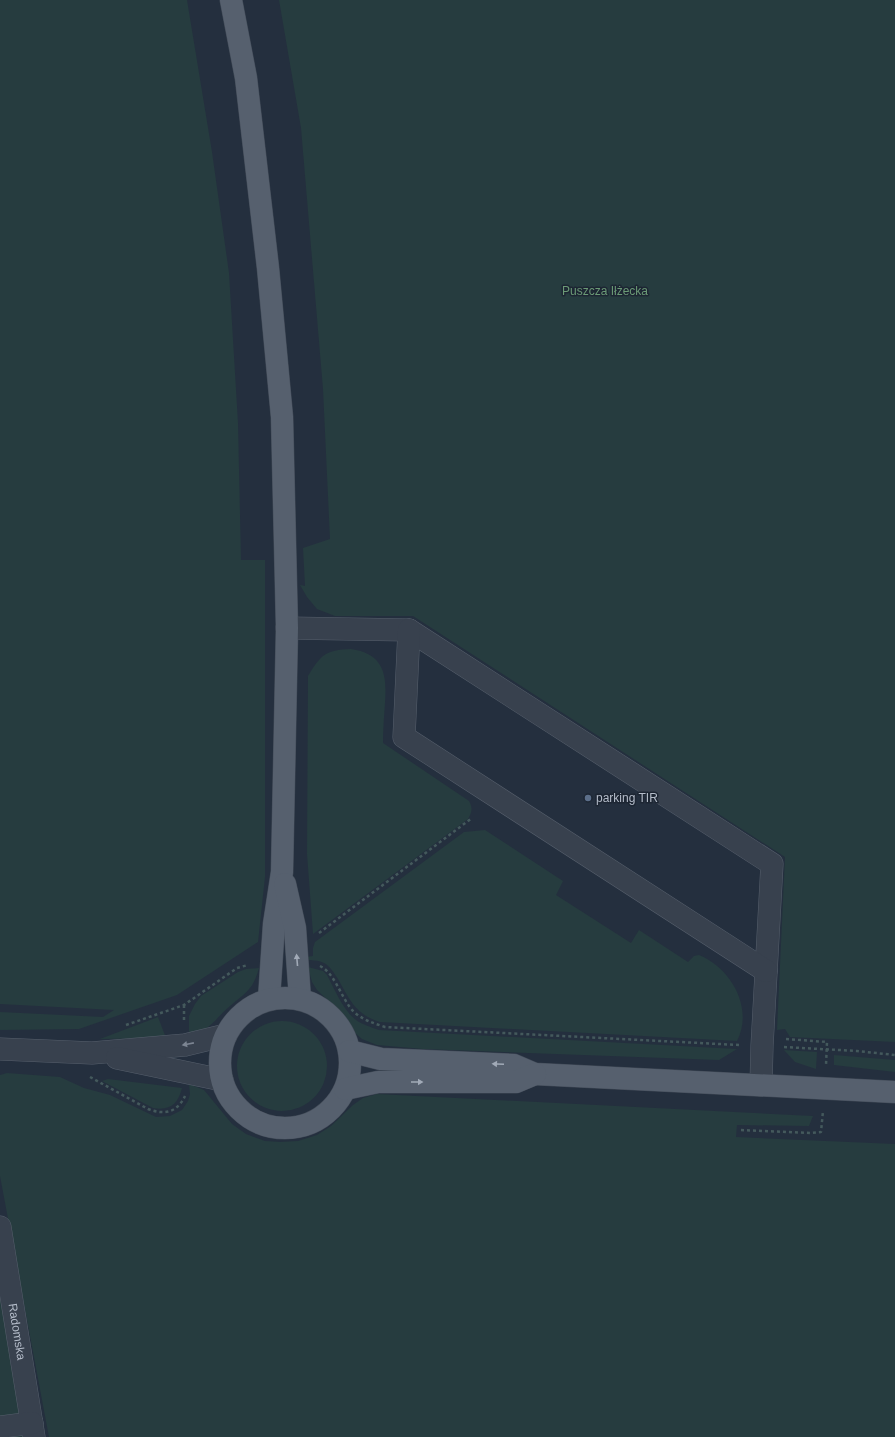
<svg xmlns="http://www.w3.org/2000/svg" width="895" height="1437" font-family="Helvetica,sans-serif">
<style>
.green{fill:#263c3f}
.lines{fill:none;stroke-linecap:round;stroke-linejoin:round}
.minor-casing{stroke:#565f6c;stroke-width:23}
.major-casing{stroke:#414a57;stroke-width:23}
.path{stroke:#44595c;stroke-width:2.5;stroke-dasharray:3 3;stroke-linecap:butt}
.minor{stroke:#38414e;stroke-width:22}
.major{stroke:#56606e;stroke-width:22}
.oneway{fill:#a1aab7}
.oneway2{fill:#7c8592}
.service-dot{fill:#5c6f8a;stroke:#1d2633;stroke-width:1.5}
.labels{text-anchor:middle;dominant-baseline:central;stroke-width:3;stroke-linejoin:round;paint-order:stroke}
.park-label{font-size:12px;fill:#6b9a76;stroke:#1d2633}
.poi-label{font-size:12px;fill:#b4bcc9;stroke:#1d2633;text-anchor:start}
.street-label{font-size:12px;fill:#b4bcc9;stroke:#1d2633}
</style>
<rect width="100%" height="100%" fill="#242f3e"/>
<g class="green">
<polygon points="0,0 187,0 212,152 229,273 238,423 241,560 265,560 265,877 258,942 177,995 79,1029 0,1030 0,1012 103,1017 114,1010 0,1004"/>
<polygon points="279,0 895,0 895,1042 790,1037 785,1029 777,1030 785,857 413,616 335,616 317,609 307,597 300,585 305,586 303,548 330,539 323,389 301,128"/>
<path d="M351,649C384,654 387,674 385,703C384,717 383,730 383,743L469,801C473,808 472,812 468,819L313,934L307,854L308,676C321,655 325,650 351,649Z"/>
<path d="M485,830L563,881L556,895L631,943L639,930L688,962L694,956L699,955C731,968 754,1008 737,1041L380,1022C355,1014 350,1000 338,979C334,973 330,966 324,963C318,960 311,960 305,960V957L313,956V948L315,942L464,832Z"/>
<path d="M308,967L323,971L327,975C335,990 343,1010 356,1020C363,1025 371,1027 379,1030L737,1049L719,1060L423,1049L377,1045L362,1039L354,1032L338,1010L317,990L312,982Z"/>
<path d="M259,968C253,990 246,992 230,1006C214,1019 212,1031 189,1033V1016L195,1004L201,996L238,972L246,969Z"/>
<polygon points="158,1017 166,1038 100,1039"/>
<circle cx="282" cy="1066" r="45"/>
<polygon points="784,1050 817,1052 816,1069 795,1062"/>
<polygon points="834,1055 895,1060 895,1072 834,1065"/>
<polygon points="7,1073 60,1077 84,1088 110,1095 156,1117 170,1116 182,1110 188,1101 190,1094 189,1084 204,1090 232,1124 246,1134 265,1141 280,1142 298,1141 317,1135 331,1126 353,1105 363,1098 377,1094 813,1116 809,1126 737,1125 736,1137 895,1144 895,1437 49,1437 0,1176 0,1075"/>
<path d="M108,1079L182,1088C178,1104 170,1111 153,1108L102,1081Z"/>
<polygon points="0,1286 27,1437 0,1437"/>
</g>
<g class="lines">
<defs>
<g id="minor">
<polyline points="287,628 409,630 772,864 762,1046 761,1085"/>
<polyline points="409,630 404,737 766,971"/>
<polyline points="0,1049 92,1053 185,1045 226,1035"/>
<polyline points="117,1058 222,1080"/>
<path id="s1" d="M0,1227L34,1437"/>
<polyline points="0,1427 32,1423"/>
</g>
<g id="major">
<polyline points="231,0 246,78 268,268 282,417 287,628 282,872 274,924 269,999"/>
<polyline points="285,884 295,928 300,999"/>
<circle cx="285" cy="1063" r="65"/>
<polyline points="349,1051 381,1059 514,1065 535,1074 895,1092"/>
<polyline points="345,1089 378,1082 516,1082 535,1074"/>
</g>
</defs>
<use href="#minor" class="minor-casing"/>
<use href="#major" class="major-casing"/>
<g class="path">
<polyline points="319,933 472,818"/>
<path d="M320,966C336,974 341,999 354,1012C363,1020 373,1023 385,1027L739,1045"/>
<polyline points="184,1005 184,1022"/>
<polyline points="126,1025 184,1005 237,968 248,965"/>
<polyline points="786,1039 827,1042 826,1065"/>
<polyline points="784,1047 857,1051 895,1055"/>
<path d="M90,1077L148,1109C164,1115 177,1113 185,1096"/>
<polyline points="741,1130 810,1133 821,1132 823,1111"/>
</g>
<use href="#minor" class="minor"/>
<use href="#major" class="major"/>
</g>
<defs><path id="oneway-solid" d="M-6-.8H1V-3.2L6.5 0L1 3.2V.8H-6Z"/></defs>
<g class="oneway">
<use href="#oneway-solid" transform="translate(297 960) rotate(-95)"/>
<use href="#oneway-solid" transform="translate(498 1064) rotate(-177)"/>
<use href="#oneway-solid" transform="translate(417 1082)"/>
</g>
<use class="oneway2" href="#oneway-solid" transform="translate(188 1044) rotate(169)"/>
<circle class="service-dot" cx="588" cy="798" r="4"/>
<g class="labels">
<g class="park-label">
<text x="605" y="291">Puszcza Iłżecka</text>
</g>
<g class="poi-label">
<text x="596" y="798">parking TIR</text>
</g>
<g class="street-label">
<text stroke="none"><textPath href="#s1" startOffset="106">Radomska</textPath></text>
</g>
</g>
</svg>
